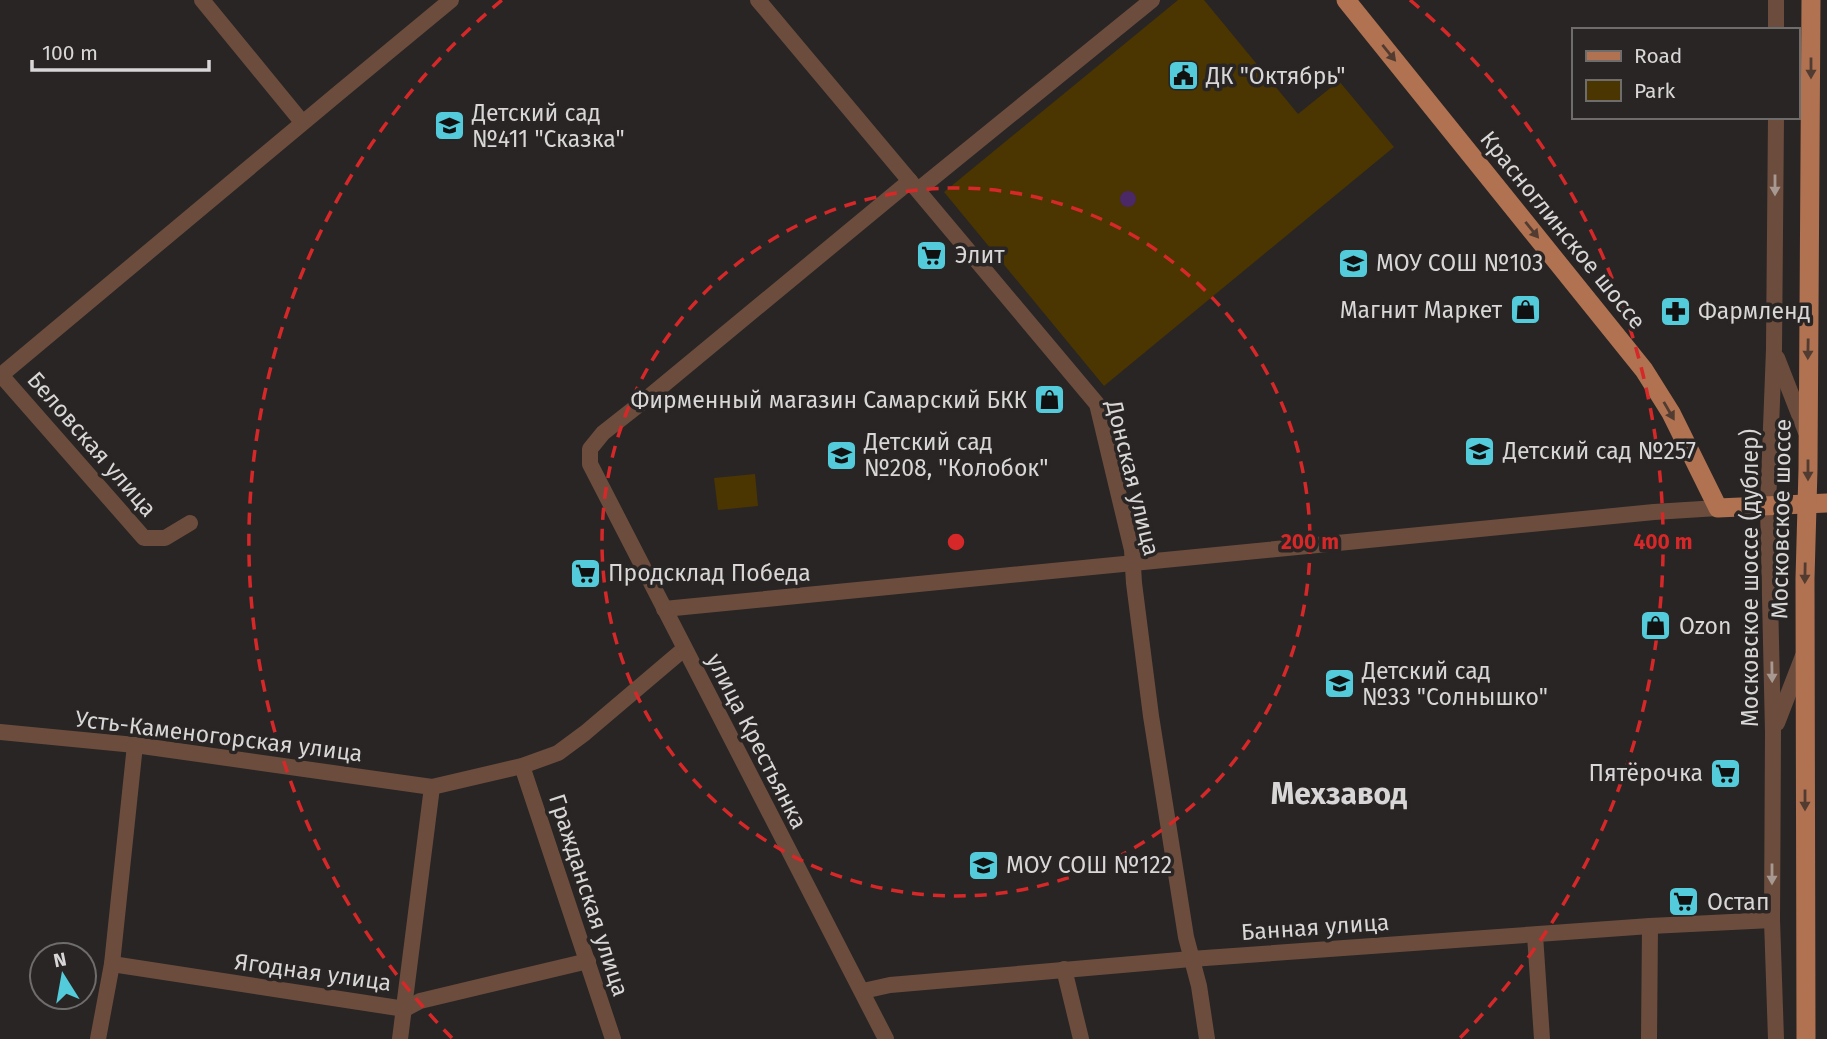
<svg xmlns="http://www.w3.org/2000/svg" width="1827" height="1039" font-family="'Fira Sans',sans-serif">
<style>
.green{fill:#4b3501}
.water{fill:#4b2866}
.lines{fill:none;stroke-linecap:round;stroke-linejoin:round}
.minor{stroke:#6c4d3d;stroke-width:16}
.major{stroke:#b07250;stroke-width:19}
.oneway{fill:#523c32}
.oneway2{fill:#a79891}
.ring{fill:none;stroke:#d62828;stroke-width:3.5;stroke-dasharray:12 9}
.labels{text-anchor:middle;dominant-baseline:central;stroke-width:7;stroke-linejoin:round;paint-order:stroke}
.poi-label{font-size:23px;fill:#d8d6d6;stroke:#292525;text-anchor:start}
.street-label{font-size:23px;fill:#d8d6d6;stroke:#292525}
.district-label{font-size:30px;font-weight:bold;fill:#d8d6d6;stroke:#292525}
.centre{fill:#d62828;stroke:#292525;stroke-width:3.5}
.ring-label{font-size:21px;text-anchor:middle;font-weight:bold;fill:#d62828;stroke:#292525;stroke-width:7;stroke-linejoin:round;paint-order:stroke}
</style>
<rect width="100%" height="100%" fill="#292525"/>
<g class="green">
<polygon points="1178,0 1204,0 1298,114 1339,81 1394,147 1104,386 944,192"/>
<polygon points="755,474 758,506 718,510 714,478"/>
</g>
<circle class="water" cx="1128" cy="199" r="8"/>
<g class="lines">
<g class="minor">
<polyline points="202,0 302,122"/>
<polyline points="758,0 1097,404 1132,550 1134,583 1151,716 1186,937 1199,986 1207,1039"/>
<polyline points="1776,30 1776,0"/>
<polyline points="918,190 1152,0"/>
<polyline points="1777,358 1806,432"/>
<polyline points="0,374 144,538 165,538 190,523"/>
<path d="M1,375C151,251 300,124 451,0"/>
<polyline points="664,609 1654,512 1718,508"/>
<polyline points="1777,723 1803,656"/>
<polyline points="0,732 135,745 432,787"/>
<polyline points="522,766 613,1039"/>
<polyline points="1535,935 1542,1039"/>
<polyline points="112,964 405,1009 420,1001 588,961"/>
<polyline points="1064,969 1081,1039"/>
<polyline points="863,991 890,985 1191,959 1650,926 1772,920"/>
<polyline points="98,1039 112,964 135,745"/>
<polyline points="400,1039 432,787 522,766 558,753 585,733 684,649"/>
<polyline points="886,1039 590,464 590,449 603,433 650,396 910,181"/>
<polyline points="1649,1039 1650,926"/>
<polyline points="1776,1039 1772,920 1773,732 1768,506 1774,349 1776,117"/>
</g>
<g class="major">
<polyline points="1346,0 1644,370 1671,413 1718,508 1827,503"/>
<polyline points="1806,1039 1805,579 1808,469 1811,0"/>
</g>
</g>
<defs><path id="oneway-solid" d="M-6-.8H1V-3.2L6.5 0L1 3.2V.8H-6Z" transform="scale(1.75)"/></defs>
<g class="oneway">
<use href="#oneway-solid" transform="translate(1389 53) rotate(51)"/>
<use href="#oneway-solid" transform="translate(1811 68) rotate(90)"/>
<use href="#oneway-solid" transform="translate(1532 230) rotate(51)"/>
<use href="#oneway-solid" transform="translate(1808 349) rotate(91)"/>
<use href="#oneway-solid" transform="translate(1669 411) rotate(60)"/>
<use href="#oneway-solid" transform="translate(1808 470) rotate(90)"/>
<use href="#oneway-solid" transform="translate(1805 573) rotate(91)"/>
<use href="#oneway-solid" transform="translate(1805 800) rotate(90)"/>
</g>
<g class="oneway2">
<use href="#oneway-solid" transform="translate(1775 185) rotate(90)"/>
<use href="#oneway-solid" transform="translate(1772 672) rotate(89)"/>
<use href="#oneway-solid" transform="translate(1772 874) rotate(90)"/>
</g>
<g class="ring">
<circle cx="956" cy="542" r="354"/>
<path d="M452 1038A707 707 0 0 1 502 0M1410 0A707 707 0 0 1 1460 1038"/>
</g>
<defs>
<symbol id="civic-square" viewBox="-11 -11 22 22"><rect x="-9" y="-9" width="18" height="18" rx="4" fill="#53cbda" stroke="#292525"/><path d="M-.6-6.5H3V-4.5H.6V-3L4-1V1h2V6H-6V1h2V-1L-.6-3ZM-1.2 2.5V6h2.4V2.5Z" fill="#111"/></symbol>
<symbol id="school-square" viewBox="-11 -11 22 22"><rect x="-9" y="-9" width="18" height="18" rx="4" fill="#53cbda" stroke="#292525"/><path d="M0-5L7-2L0 1L-7-2ZM-4 1L0 2.5L4 1V4Q0 6-4 4Z" fill="#111"/></symbol>
<symbol id="supermarket-square" viewBox="-11 -11 22 22"><rect x="-9" y="-9" width="18" height="18" rx="4" fill="#53cbda" stroke="#292525"/><path d="M-6-5.5h2.5l.6 2H6L4.5 2H-2.5L-4.4-4H-6ZM-1.5 3.2a1.3 1.3 0 1 0 .1 0ZM3 3.2a1.3 1.3 0 1 0 .1 0Z" fill="#111"/></symbol>
<symbol id="shop-square" viewBox="-11 -11 22 22"><rect x="-9" y="-9" width="18" height="18" rx="4" fill="#53cbda" stroke="#292525"/><path d="M-5-2.5h2.3a2.7 3.5 0 0 1 5.4 0H5L5.5 6h-11ZM-1.5-2.5h3a1.5 2.3 0 0 0-3 0Z" fill="#111"/></symbol>
<symbol id="pharmacy-square" viewBox="-11 -11 22 22"><rect x="-9" y="-9" width="18" height="18" rx="4" fill="#53cbda" stroke="#292525"/><path d="M-2-6h4v4h4v4h-4v4h-4v-4h-4v-4h4Z" fill="#111"/></symbol>
</defs>
<g fill-rule="evenodd">
<use href="#civic-square" x="1166" y="58" width="35" height="35"/>
<use href="#school-square" x="432" y="108" width="35" height="35"/>
<use href="#supermarket-square" x="914" y="238" width="35" height="35"/>
<use href="#school-square" x="1336" y="246" width="35" height="35"/>
<use href="#shop-square" x="1508" y="292" width="35" height="35"/>
<use href="#pharmacy-square" x="1658" y="294" width="35" height="35"/>
<use href="#shop-square" x="1032" y="382" width="35" height="35"/>
<use href="#school-square" x="1462" y="434" width="35" height="35"/>
<use href="#school-square" x="824" y="438" width="35" height="35"/>
<use href="#supermarket-square" x="568" y="556" width="35" height="35"/>
<use href="#shop-square" x="1638" y="608" width="35" height="35"/>
<use href="#school-square" x="1322" y="666" width="35" height="35"/>
<use href="#supermarket-square" x="1708" y="756" width="35" height="35"/>
<use href="#school-square" x="966" y="848" width="35" height="35"/>
<use href="#supermarket-square" x="1666" y="884" width="35" height="35"/>
</g>
<g class="labels">
<g class="poi-label">
<text x="1206" y="76">ДК "Октябрь"</text>
<text x="472" y="113">Детский сад<tspan x="472" dy="26">№411 "Сказка"</tspan></text>
<text x="955" y="255">Элит</text>
<text x="1376" y="263">МОУ СОШ №103</text>
<text x="1502" y="310" text-anchor="end">Магнит Маркет</text>
<text x="1698" y="311">Фармленд</text>
<text x="1027" y="400" text-anchor="end">Фирменный магазин Самарский БКК</text>
<text x="864" y="442">Детский сад<tspan x="864" dy="26">№208, "Колобок"</tspan></text>
<text x="1503" y="451">Детский сад №257</text>
<text x="608" y="573">Продсклад Победа</text>
<text x="1679" y="626">Ozon</text>
<text x="1362" y="671">Детский сад<tspan x="1362" dy="26">№33 "Солнышко"</tspan></text>
<text x="1703" y="773" text-anchor="end">Пятёрочка</text>
<text x="1006" y="865">МОУ СОШ №122</text>
<text x="1707" y="902">Остап</text>
</g>
<g class="street-label">
<text transform="translate(1563 230) rotate(51)">Красноглинское шоссе</text>
<text transform="translate(92 444) rotate(49)">Беловская улица</text>
<text transform="translate(1133 478) rotate(76)">Донская улица</text>
<text transform="translate(1781 519) rotate(-89)">Московское шоссе</text>
<text transform="translate(1750 578) rotate(-90)">Московское шоссе (дублер)</text>
<text transform="translate(219 736) rotate(7)">Усть-Каменогорская улица</text>
<text transform="translate(757 741) rotate(63)">улица Крестьянка</text>
<text transform="translate(589 895) rotate(72)">Гражданская улица</text>
<text transform="translate(1315 927) rotate(-4)">Банная улица</text>
<text transform="translate(313 972) rotate(8)">Ягодная улица</text>
</g>
<g class="district-label">
<text x="1339" y="794">Мехзавод</text>
</g>
</g>
<circle cx="956" cy="542" r="10" class="centre"/>
<g class="ring-label">
<text x="1310" y="549">200 m</text>
<text x="1663" y="549">400 m</text>
</g>
<rect x="1572" y="28" width="228" height="91" fill="#292525" stroke="#6f6c6c" stroke-width="2"/>
<rect x="1586" y="51" width="35" height="10" fill="#b07250" stroke="#6f6c6c" stroke-width="2"/>
<text x="1634" y="63" font-size="21" fill="#d8d6d6">Road</text>
<rect x="1586" y="80" width="35" height="21" fill="#4b3501" stroke="#6f6c6c" stroke-width="2"/>
<text x="1634" y="98" font-size="21" fill="#d8d6d6">Park</text>
<g transform="translate(63 976) rotate(349)"><circle r="33" fill="#292525" stroke="#6f6c6c" stroke-width="2"/>
<path d="M0-5L12 26L0 18L-12 26Z" fill="#53cbda"/>
<text y="-10" font-size="19" font-weight="bold" text-anchor="middle" fill="#d8d6d6">N</text>
</g>
<path d="M32 60v10h177v-10" fill="none" stroke="#d8d6d6" stroke-width="3.5"/>
<text x="42" y="60" font-size="21" fill="#d8d6d6" stroke="#292525" stroke-width="5" paint-order="stroke">100 m</text>
</svg>
